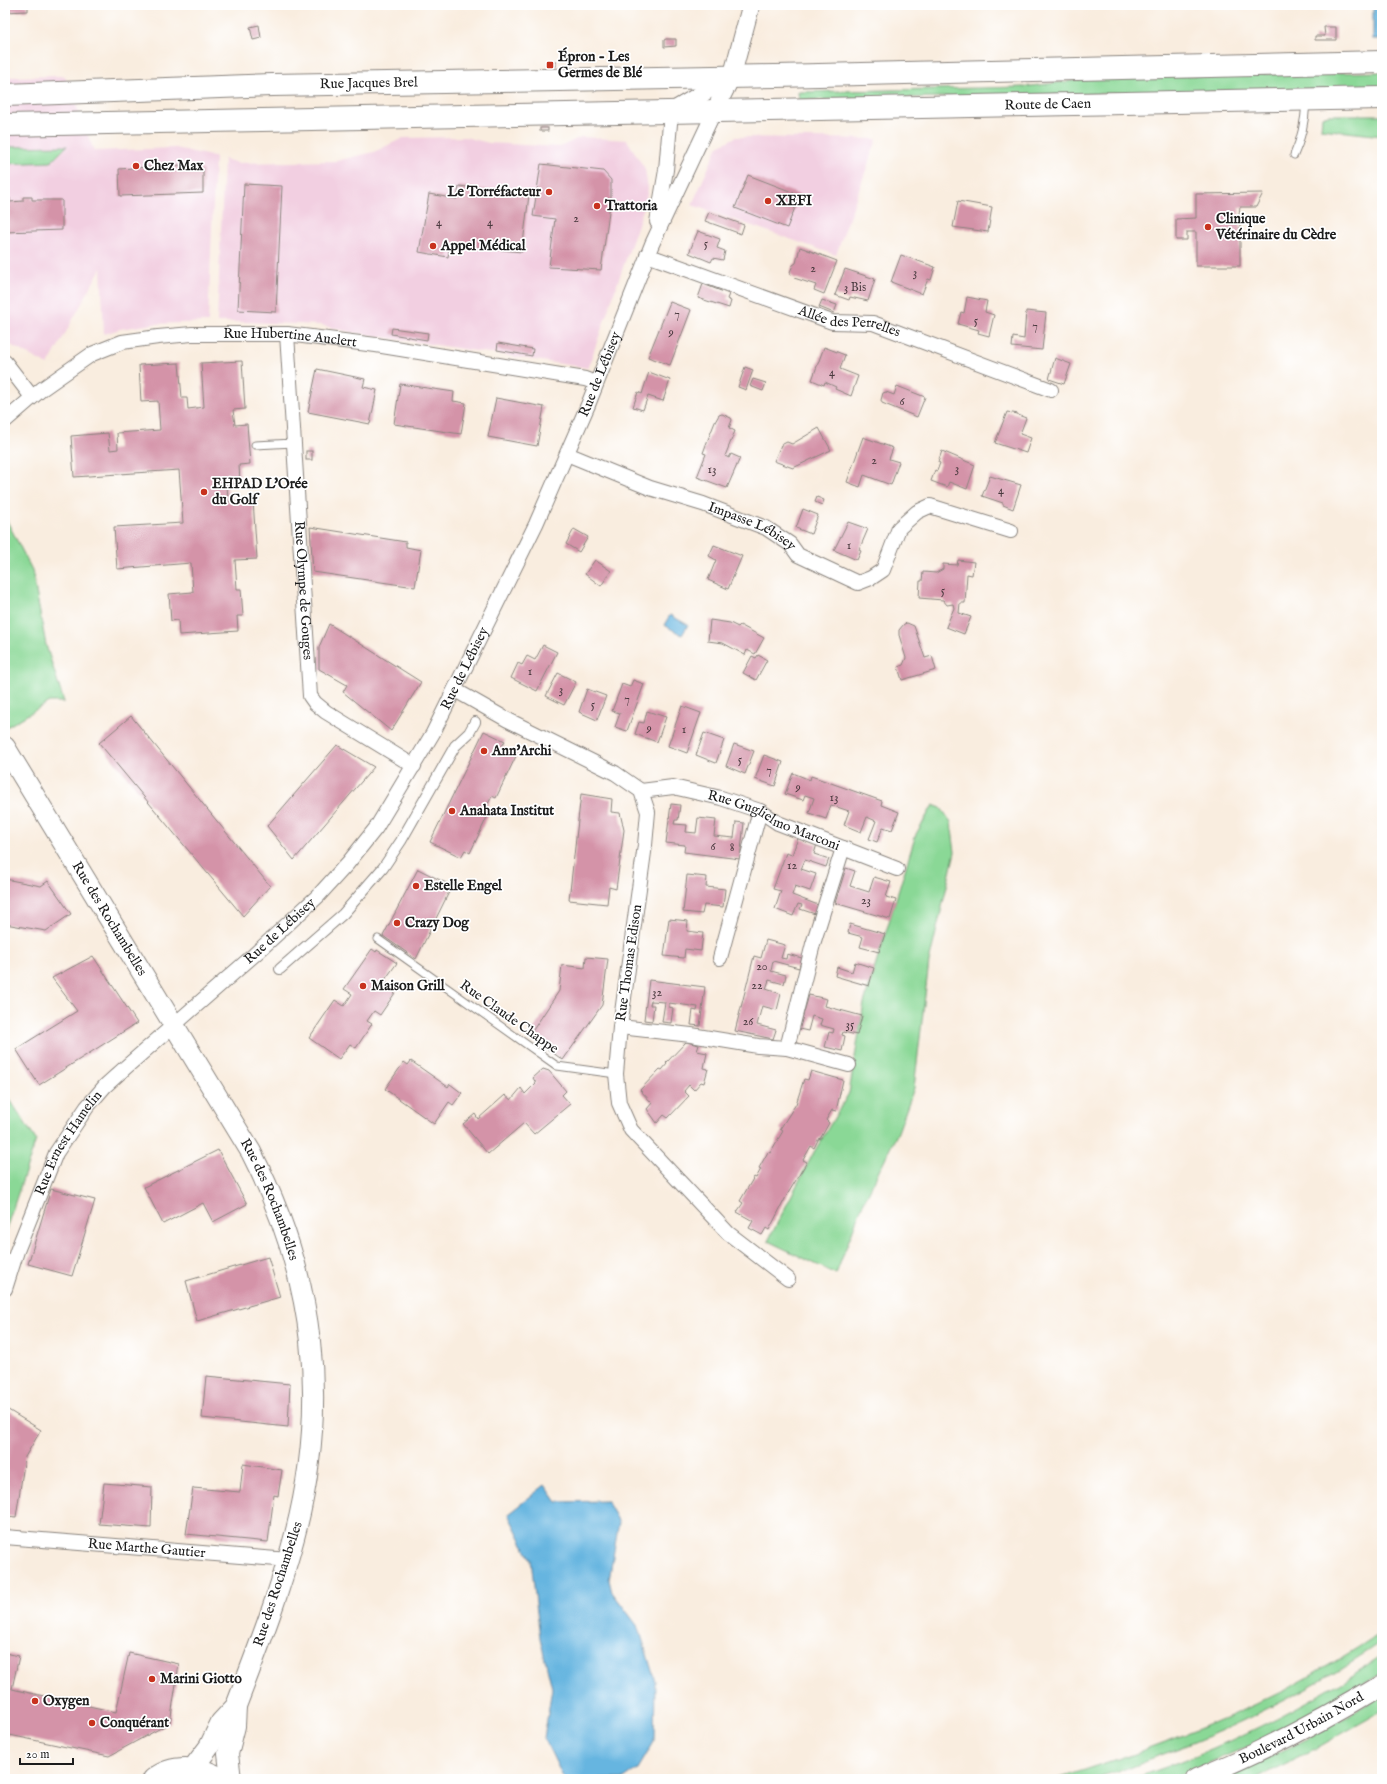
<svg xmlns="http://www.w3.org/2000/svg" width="1387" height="1784" font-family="'IM FELL English',serif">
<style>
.built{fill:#f2cfe1}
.green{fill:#8ad896;stroke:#537a59}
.water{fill:#66b5e0;stroke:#41687e}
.building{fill:#d493a8}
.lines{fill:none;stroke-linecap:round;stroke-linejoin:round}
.service-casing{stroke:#8a847e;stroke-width:9}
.pedestrian-casing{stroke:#8a847e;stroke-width:12}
.minor-casing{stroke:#8a847e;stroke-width:16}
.tertiary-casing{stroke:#8a847e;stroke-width:19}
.secondary-casing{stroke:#8a847e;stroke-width:22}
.primary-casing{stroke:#8a847e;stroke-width:24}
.service{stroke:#fff;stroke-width:7}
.pedestrian{stroke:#fff;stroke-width:10}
.minor{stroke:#fff;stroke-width:14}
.tertiary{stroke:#fff;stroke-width:17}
.secondary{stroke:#fff;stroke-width:20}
.primary{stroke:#fff;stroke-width:22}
.poi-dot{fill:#c8321e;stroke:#fff;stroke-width:1.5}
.labels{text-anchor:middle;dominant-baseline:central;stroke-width:3.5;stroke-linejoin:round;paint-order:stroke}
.number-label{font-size:12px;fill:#4a3a3f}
.poi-label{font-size:14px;font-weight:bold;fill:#1c1c1c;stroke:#fff;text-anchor:start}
.street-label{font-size:14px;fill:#1c1c1c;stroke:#fff}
</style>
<rect width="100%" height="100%" fill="#fff"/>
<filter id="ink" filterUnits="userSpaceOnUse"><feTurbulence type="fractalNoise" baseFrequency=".025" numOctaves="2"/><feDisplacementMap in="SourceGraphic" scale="8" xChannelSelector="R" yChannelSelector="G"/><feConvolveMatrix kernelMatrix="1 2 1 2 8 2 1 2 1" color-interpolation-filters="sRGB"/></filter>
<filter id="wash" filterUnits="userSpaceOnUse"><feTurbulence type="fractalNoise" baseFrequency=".012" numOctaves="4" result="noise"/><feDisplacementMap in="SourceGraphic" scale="16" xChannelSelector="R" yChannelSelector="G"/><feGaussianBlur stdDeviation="0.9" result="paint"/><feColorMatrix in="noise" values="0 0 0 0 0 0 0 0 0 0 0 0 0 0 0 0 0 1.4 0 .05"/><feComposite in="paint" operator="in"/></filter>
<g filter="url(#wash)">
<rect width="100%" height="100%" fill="#f9eddf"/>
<g class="built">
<polygon points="65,76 94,151 176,148 215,157 208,322 153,324 120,329 104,334 101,268 48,365 5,342 5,77"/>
<polygon points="465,137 489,143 560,147 581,137 627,140 645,169 648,189 644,207 588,368 350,332 321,325 248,322 217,322 224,159 238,163 336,161 374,152 403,138"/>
<polygon points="736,137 877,139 836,255 692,205 718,146"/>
</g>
<g class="green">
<polygon points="1382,72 1382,88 799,100 798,92 1023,87 1102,77"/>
<polygon points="1328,115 1382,115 1382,136 1321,129 1322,117"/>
<polygon points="67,146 51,162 5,164 5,147"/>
<polygon points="5,517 32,570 46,645 64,702 49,702 5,728"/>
<polygon points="933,805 941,808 951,822 955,852 929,962 914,1088 898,1132 862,1206 836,1274 768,1241 814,1152 849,1093 864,1003 916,834"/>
<polygon points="5,1092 36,1140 5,1232"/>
<path d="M1382,1632V1642C1310,1690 1231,1730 1150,1759C1131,1766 1111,1776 1092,1779C1081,1781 1067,1779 1056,1779C1131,1756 1212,1727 1283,1691C1317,1673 1350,1653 1382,1632Z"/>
<path d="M1382,1656V1674L1349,1694L1256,1743L1204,1765L1171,1779H1131C1219,1751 1305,1707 1382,1656Z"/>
<polygon points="1382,1696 1382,1711 1315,1749 1254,1779 1223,1779 1309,1738"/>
</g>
<g class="water">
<rect x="1373" y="7" width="9" height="32"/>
<polygon points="670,615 688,625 682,635 664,625"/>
<polygon points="545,1485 557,1502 607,1501 619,1522 609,1580 612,1592 639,1628 655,1681 654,1742 638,1769 624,1779 564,1779 544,1738 552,1688 540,1638 531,1560 508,1514"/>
</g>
<g id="blocks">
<g class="building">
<polygon points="5,5 28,5 28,11 5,12"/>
<polygon points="291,5 302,5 299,10"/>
<polygon points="259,25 261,38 253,40 250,27"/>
<polygon points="1324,27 1336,27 1336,40 1315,40 1315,36 1325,36"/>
<polygon points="666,39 676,39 676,46 664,47 664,40"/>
<rect x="548" y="62" width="8" height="4"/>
<rect x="540" y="128" width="8" height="3"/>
<polygon points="541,164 603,171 611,180 611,197 601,270 549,267 555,219 533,216"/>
<polygon points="178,165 203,170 203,193 120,196 119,169"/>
<polygon points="748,175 800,195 787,228 735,208"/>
<polygon points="244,184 282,186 276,312 238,310"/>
<polygon points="459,186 529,195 522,252 450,245 448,257 419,252 429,194 457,199"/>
<polygon points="1263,193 1256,207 1240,207 1238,221 1240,221 1240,266 1196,266 1196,232 1187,232 1187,240 1176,240 1176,219 1196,218 1196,194"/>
<polygon points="23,197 32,197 32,200 62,200 62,230 5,232 5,198 10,198 10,202 23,201"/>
<polygon points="958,201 992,207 988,232 953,227"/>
<polygon points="709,212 744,225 741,234 705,221"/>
<polygon points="698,231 720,239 717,248 725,251 723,260 713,258 711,262 689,253"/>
<polygon points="800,247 837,261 824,294 814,290 816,285 794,278 791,275 790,272 793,265 796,263"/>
<polygon points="901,255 935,267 931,280 928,279 922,294 891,282"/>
<polygon points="845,269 875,279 868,301 850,297 849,300 835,295"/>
<polygon points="703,284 729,294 727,299 731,301 729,308 698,298"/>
<polygon points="967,297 987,301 985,312 994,315 989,336 978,333 979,330 958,324 961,312 964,313"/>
<polygon points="822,300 837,305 834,313 819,307"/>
<polygon points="670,302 691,310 670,365 648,357"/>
<polygon points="1026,311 1046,313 1042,350 1012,347 1013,337 1024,339"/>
<polygon points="392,328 428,333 427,340 391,334"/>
<polygon points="498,343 533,349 532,356 497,350"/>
<polygon points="824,347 845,355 840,369 858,376 851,396 835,389 836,387 825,382 824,385 812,380"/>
<polygon points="1055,358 1071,364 1064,384 1049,379"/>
<polygon points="242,361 245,409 233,410 235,425 247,424 250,464 239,465 240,483 227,484 228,502 253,500 257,559 235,560 237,589 241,589 243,616 237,616 238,631 179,635 178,620 171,621 169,594 193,592 191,563 117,569 114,527 183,523 179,470 74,477 71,436 108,433 110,450 118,449 117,433 160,430 158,401 141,402 139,365 179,363 182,398 187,398 188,409 204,407 201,363"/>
<polygon points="745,367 753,370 746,390 738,387"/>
<polygon points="317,369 365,379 363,387 377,390 370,424 308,412"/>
<polygon points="649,372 670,380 663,401 648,396 643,410 633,407 638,392 642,394"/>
<polygon points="753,379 766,383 763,391 750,386"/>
<polygon points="400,384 454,392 453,401 466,403 461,434 394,424"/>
<polygon points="897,386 925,397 917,417 882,403 881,400 883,393 886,392 894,395"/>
<polygon points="496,398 544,407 537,446 488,437"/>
<polygon points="1007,412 1018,414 1018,415 1026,418 1020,434 1031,438 1026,453 995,443"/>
<polygon points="722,414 731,418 732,420 729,428 735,431 725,456 729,458 731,454 740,458 727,488 697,477 706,454 703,453 707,442 715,422 719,415"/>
<polygon points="819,428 831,450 793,468 774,461 781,445 787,442 792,444"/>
<polygon points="863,437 893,448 889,459 899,462 891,485 864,475 860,487 847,482"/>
<rect x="306" y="451" width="6" height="9"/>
<polygon points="942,451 975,465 967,489 949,482 947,487 931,481 935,470 937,471 940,463 938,462"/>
<polygon points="990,476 1021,485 1013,509 1003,505 1003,503 982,496"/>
<polygon points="817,497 824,500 822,505 815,502"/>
<polygon points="803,509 818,515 811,534 796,528"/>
<polygon points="848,522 868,529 859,550 861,551 857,560 834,550"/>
<polygon points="310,527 406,542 406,547 421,550 415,587 313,572"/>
<polygon points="574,529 588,537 579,552 566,544"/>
<polygon points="714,545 742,556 728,589 708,580 716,560 709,556"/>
<polygon points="595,560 611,571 601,586 585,574"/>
<polygon points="958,560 974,562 972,575 967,574 965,603 960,603 959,613 971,617 964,634 946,627 954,608 953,604 947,605 943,600 919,598 920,581 922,581 923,572 936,573 943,569 943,564 957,565"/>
<polygon points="710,620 730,623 738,627 740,625 764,638 755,654 747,650 745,655 723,643 708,641"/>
<polygon points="907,623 914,626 925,658 932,656 936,670 902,680 898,667 903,665 906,658 899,635 899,630 904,624"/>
<polygon points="329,624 421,682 391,731 343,692 347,685 319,669 319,647"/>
<polygon points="543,645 557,652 537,691 511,678 518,663 522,665 527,656 535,660"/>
<polygon points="758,655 767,660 756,680 743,673 752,656 756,658"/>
<polygon points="558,673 576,682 564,705 546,696"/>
<polygon points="633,680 644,684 627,731 615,727 620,713 612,711 622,684 630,687"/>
<polygon points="587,689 606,696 597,720 579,712"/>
<polygon points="682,706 701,713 687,753 668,746"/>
<polygon points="647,711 666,717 657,742 635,734 639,722 644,723"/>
<polygon points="131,716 270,886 243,916 99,743"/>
<polygon points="484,731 505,741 502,746 517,754 496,798 492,796 486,808 490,811 470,853 465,850 461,857 430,842"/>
<polygon points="704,733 724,740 716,763 696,755"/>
<polygon points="734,744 754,751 745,774 726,766"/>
<polygon points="337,745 374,767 294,860 267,826"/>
<polygon points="764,755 783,762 775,786 755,779"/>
<polygon points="793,773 810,780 811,776 882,801 881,805 899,812 892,830 883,827 877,842 869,839 876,821 867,817 861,832 844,825 849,811 831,805 826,819 809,813 814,798 805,795 803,800 785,794"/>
<polygon points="581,794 612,799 611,812 620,813 624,830 616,889 609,887 607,904 569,900"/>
<polygon points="671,804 680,805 678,820 675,820 674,824 687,825 686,832 696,833 698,818 716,820 714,836 734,838 736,822 744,823 740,859 684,852 685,845 666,843"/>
<polygon points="798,838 817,844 814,854 829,859 826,867 805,860 801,869 816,874 810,891 795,886 792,895 818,905 815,914 800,909 802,905 798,904 793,916 775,909 781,891 773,889 786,853 792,855"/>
<polygon points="846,868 855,871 850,886 869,892 874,877 891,882 886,897 896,900 890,919 835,903"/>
<polygon points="418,869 452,886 416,959 383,936"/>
<polygon points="687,875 707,877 706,887 725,889 723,907 704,905 702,914 683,912"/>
<polygon points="5,879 41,886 48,881 71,914 46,931 5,924"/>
<polygon points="669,919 688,921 687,931 703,933 701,951 685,949 684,958 664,956"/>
<polygon points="850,924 885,934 879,952 860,947 863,937 848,933"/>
<polygon points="766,940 785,945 781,958 786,959 787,954 802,958 799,968 773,961 771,971 786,975 784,984 769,980 766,989 781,994 777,1010 762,1006 757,1025 776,1030 773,1039 735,1031 754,956 761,958"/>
<polygon points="372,949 376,952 377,950 397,963 384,981 397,990 380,1015 374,1011 367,1021 372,1024 356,1048 350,1044 339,1059 309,1038 335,1000 344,1006 352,994 344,989"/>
<polygon points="93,956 137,1023 39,1085 16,1049 77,1011 52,978"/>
<polygon points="586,957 608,959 602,1005 563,1060 529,1036 559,991 562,965 585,968"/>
<polygon points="855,962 874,968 869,986 835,976 837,967 852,972"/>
<polygon points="649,980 705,987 700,1026 691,1025 693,1010 697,1011 698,1007 684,1005 669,1003 669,1007 673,1008 671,1023 662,1022 665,1002 651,1001 650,1005 654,1005 652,1021 644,1020"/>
<polygon points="809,995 827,999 825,1006 862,1016 857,1035 843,1032 842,1035 845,1036 842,1051 825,1047 829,1032 833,1033 834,1029 820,1025 822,1019 812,1016 808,1031 799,1029"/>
<polygon points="686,1042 699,1045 697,1051 707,1053 704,1068 708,1069 704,1083 701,1082 694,1090 689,1085 684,1091 689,1096 668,1118 664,1115 657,1123 647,1109 652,1103 640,1090 660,1069 662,1070 667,1064 666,1063"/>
<polygon points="411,1061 448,1087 450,1084 462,1093 453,1105 449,1102 434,1124 385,1089 404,1062 408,1065"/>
<polygon points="543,1069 549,1071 566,1091 562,1095 570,1104 534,1134 524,1123 488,1154 463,1124 475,1114 478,1119 505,1095 511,1100 521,1088 525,1094 536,1083 533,1078"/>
<polygon points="811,1071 843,1080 836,1111 832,1110 826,1120 829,1123 820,1139 819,1138 814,1148 811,1146 803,1160 807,1162 787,1195 769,1230 766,1228 762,1235 749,1228 753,1221 737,1212 743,1203 740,1201 754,1177 756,1178 761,1169 759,1168 768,1152 770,1153 783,1131 780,1129 796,1104 804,1079 808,1080"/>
<polygon points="218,1150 247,1204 213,1222 203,1203 163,1224 144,1187"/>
<polygon points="51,1189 95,1200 72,1276 28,1264"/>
<polygon points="268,1257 280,1297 197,1321 186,1281"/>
<polygon points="206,1376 290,1384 288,1427 202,1418"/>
<polygon points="5,1408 41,1430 25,1457 16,1517 5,1516"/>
<polygon points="243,1464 282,1470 278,1496 274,1495 268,1542 186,1534 193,1488 240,1492"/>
<polygon points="104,1483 152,1487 151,1528 99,1524"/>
<polygon points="5,1653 19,1656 12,1689 116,1712 129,1653 179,1664 170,1723 109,1756 5,1734"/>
</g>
</g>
</g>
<g filter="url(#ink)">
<use href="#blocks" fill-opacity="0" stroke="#8a847e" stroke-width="1"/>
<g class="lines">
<defs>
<g id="service">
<path d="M1294,155C1302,138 1305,120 1306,102"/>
<polyline points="255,445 294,443"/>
<polyline points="378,939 557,1066 616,1074"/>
</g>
<polyline id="pedestrian" points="280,969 343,914 383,868 401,841 455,746 469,733 475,722"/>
<g id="minor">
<polyline points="657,222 666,170 671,112"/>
<path id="s1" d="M647,255L832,322L873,323L1051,390"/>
<path id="s2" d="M287,334L310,696L315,703L326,712L414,766"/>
<polyline points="5,362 32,397"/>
<path id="s3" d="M5,421L42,389L92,354L122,342L158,337L192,334H287L376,345L585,379L596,383"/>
<path id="s4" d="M567,454L650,488L703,504L766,528L790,544L798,555L858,583L871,578L883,570L899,528L917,512L930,506L1011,531"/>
<polyline points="455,690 506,719 615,773 641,791 648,812 645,845 620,1027 616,1074 619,1103 631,1130 728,1233 788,1279"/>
<path id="s5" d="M641,791L673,787L721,798L760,811L778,823L843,848L813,944L787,1048"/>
<polyline points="843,848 897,869"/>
<polyline points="720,958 760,811"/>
<polyline points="620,1027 691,1035 758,1046 787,1048 849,1065"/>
<path id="s6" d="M5,1289L17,1251L56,1153L87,1107L105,1086L126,1067L254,955L318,896L348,863L376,828L433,733L536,524L588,405L652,244L714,112"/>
<path id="s7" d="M5,1537L289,1560"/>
</g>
<g id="tertiary">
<polyline points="671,112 732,76"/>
<polyline points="714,112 732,76 751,5"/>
</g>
<g id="secondary">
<path id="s8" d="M5,747L251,1152C315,1277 330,1403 294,1538C279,1595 257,1651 236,1706L235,1726L228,1754L231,1779"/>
<polyline points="193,1768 209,1747 221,1722 236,1706"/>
<path d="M153,1779C173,1763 202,1766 223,1779"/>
<path id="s9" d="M1196,1779C1261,1753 1323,1720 1382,1684"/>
</g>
<g id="primary">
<path id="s10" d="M5,95L272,85L776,76L1382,62"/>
<path id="s11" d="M5,125L1382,98"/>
</g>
</defs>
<use href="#service" class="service-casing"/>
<use href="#pedestrian" class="pedestrian-casing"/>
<use href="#minor" class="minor-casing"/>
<use href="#tertiary" class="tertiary-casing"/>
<use href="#secondary" class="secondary-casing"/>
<use href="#primary" class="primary-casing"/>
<use href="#service" class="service"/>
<use href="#pedestrian" class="pedestrian"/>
<use href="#minor" class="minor"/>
<use href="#tertiary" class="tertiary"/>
<use href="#secondary" class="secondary"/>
<use href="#primary" class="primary"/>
</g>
</g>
<g class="poi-dot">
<rect x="546" y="61" width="8" height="8" rx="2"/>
<circle cx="136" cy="166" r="4"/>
<circle cx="549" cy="192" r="4"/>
<circle cx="768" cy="201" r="4"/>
<circle cx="597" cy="206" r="4"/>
<circle cx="1208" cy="227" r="4"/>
<circle cx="433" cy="246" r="4"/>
<circle cx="204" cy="492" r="4"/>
<circle cx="484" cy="751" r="4"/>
<circle cx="452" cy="811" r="4"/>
<circle cx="416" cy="886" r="4"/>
<circle cx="397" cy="923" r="4"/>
<circle cx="363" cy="986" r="4"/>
<circle cx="152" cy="1679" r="4"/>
<circle cx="35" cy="1701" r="4"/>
<circle cx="92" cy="1723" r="4"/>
</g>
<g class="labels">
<g class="number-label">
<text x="576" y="218">2</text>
<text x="439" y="222">4</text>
<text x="490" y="222">4</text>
<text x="706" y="243">5</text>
<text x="813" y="268">2</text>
<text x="915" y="272">3</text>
<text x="855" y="287">3 Bis</text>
<text x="677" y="314">7</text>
<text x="976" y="320">5</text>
<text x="1035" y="326">7</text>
<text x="671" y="332">9</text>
<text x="832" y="372">4</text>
<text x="902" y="401">6</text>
<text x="874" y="460">2</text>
<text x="957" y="468">3</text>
<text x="712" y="469">13</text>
<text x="1001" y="490">4</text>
<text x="849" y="545">1</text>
<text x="943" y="590">5</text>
<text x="530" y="671">1</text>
<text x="561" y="689">3</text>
<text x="627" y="699">7</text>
<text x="593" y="704">5</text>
<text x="649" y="728">9</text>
<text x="684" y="729">1</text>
<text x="740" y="759">5</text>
<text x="769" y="770">7</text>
<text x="798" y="787">9</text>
<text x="834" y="797">13</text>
<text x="713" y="846">6</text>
<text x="732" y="847">8</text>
<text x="792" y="865">12</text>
<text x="866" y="900">23</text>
<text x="762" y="966">20</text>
<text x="757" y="985">22</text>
<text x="657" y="992">32</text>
<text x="748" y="1021">26</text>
<text x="850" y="1024">35</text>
</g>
<g class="poi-label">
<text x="558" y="57">Épron - Les<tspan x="558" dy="16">Germes de Blé</tspan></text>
<text x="144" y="166">Chez Max</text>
<text x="541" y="192" text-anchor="end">Le Torréfacteur</text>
<text x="776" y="201">XEFI</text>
<text x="605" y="206">Trattoria</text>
<text x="1216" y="219">Clinique<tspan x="1216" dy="16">Vétérinaire du Cèdre</tspan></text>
<text x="441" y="246">Appel Médical</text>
<text x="212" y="484">EHPAD L'Orée<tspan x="212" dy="16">du Golf</tspan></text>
<text x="492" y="751">Ann'Archi</text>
<text x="460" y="811">Anahata Institut</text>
<text x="424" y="886">Estelle Engel</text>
<text x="405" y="923">Crazy Dog</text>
<text x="371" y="986">Maison Grill</text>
<text x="160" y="1679">Marini Giotto</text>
<text x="43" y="1701">Oxygen</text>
<text x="100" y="1723">Conquérant</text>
</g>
<g class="street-label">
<text stroke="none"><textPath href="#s10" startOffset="364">Rue Jacques Brel</textPath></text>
<text stroke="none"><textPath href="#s11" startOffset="1043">Route de Caen</textPath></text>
<text stroke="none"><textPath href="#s1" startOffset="214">Allée des Perrelles</textPath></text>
<text stroke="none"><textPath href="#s3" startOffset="311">Rue Hubertine Auclert</textPath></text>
<text stroke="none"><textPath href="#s6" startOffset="1110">Rue de Lébisey</textPath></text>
<text stroke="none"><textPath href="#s4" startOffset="199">Impasse Lébisey</textPath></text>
<text stroke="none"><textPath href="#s2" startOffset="257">Rue Olympe de Gouges</textPath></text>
<text stroke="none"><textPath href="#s6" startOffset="786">Rue de Lébisey</textPath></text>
<text stroke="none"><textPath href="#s5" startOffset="139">Rue Guglielmo Marconi</textPath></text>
<text stroke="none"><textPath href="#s8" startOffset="201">Rue des Rochambelles</textPath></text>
<text stroke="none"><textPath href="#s6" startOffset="462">Rue de Lébisey</textPath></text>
<text transform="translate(629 963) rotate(-82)">Rue Thomas Edison</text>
<text transform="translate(509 1017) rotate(35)">Rue Claude Chappe</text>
<text stroke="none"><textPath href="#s6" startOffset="160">Rue Ernest Hamelin</textPath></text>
<text stroke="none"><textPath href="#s8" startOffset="525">Rue des Rochambelles</textPath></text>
<text stroke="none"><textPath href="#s7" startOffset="142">Rue Marthe Gautier</textPath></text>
<text transform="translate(278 1584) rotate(-72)">Rue des Rochambelles</text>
<text stroke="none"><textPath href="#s9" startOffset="117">Boulevard Urbain Nord</textPath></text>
</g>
</g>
<rect width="1387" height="1784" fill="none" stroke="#fff" stroke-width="20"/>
<path d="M20 1758v6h53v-6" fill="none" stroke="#1c1c1c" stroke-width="2"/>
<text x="26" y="1758" font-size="12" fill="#1c1c1c" stroke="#ffffff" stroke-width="3" paint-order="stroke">20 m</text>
</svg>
